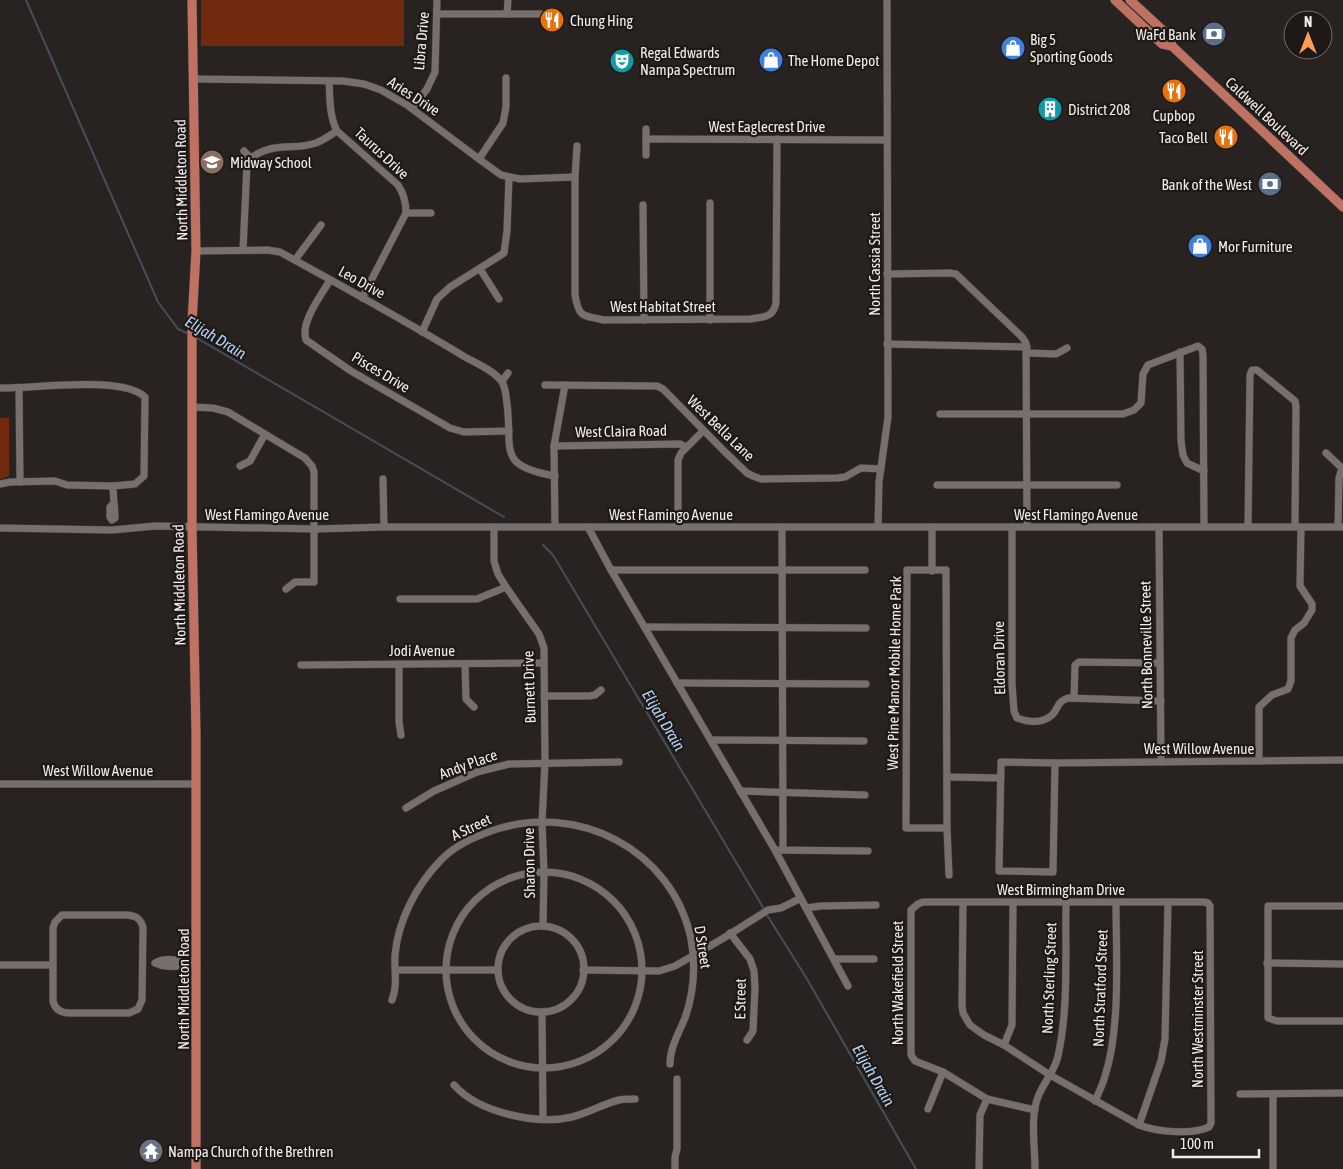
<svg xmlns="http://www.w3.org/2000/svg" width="1343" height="1169" font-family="'Asap Condensed',sans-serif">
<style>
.green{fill:#712a0d}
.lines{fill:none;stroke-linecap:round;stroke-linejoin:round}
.stream{stroke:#484d5c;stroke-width:2}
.minor-casing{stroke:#423e3c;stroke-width:8}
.major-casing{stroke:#423e3c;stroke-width:10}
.minor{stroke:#766f6d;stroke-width:7}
.major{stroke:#bf7262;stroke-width:9}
.labels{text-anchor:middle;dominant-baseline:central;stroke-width:4.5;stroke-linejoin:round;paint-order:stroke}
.poi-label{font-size:15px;fill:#f0edeb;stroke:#1e1917;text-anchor:start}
.street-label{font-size:15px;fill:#f0edeb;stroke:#1e1917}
.water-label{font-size:16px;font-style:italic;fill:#b3d3f8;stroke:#1e1917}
</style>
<rect width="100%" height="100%" fill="#282220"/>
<g class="green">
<rect x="201" y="0" width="203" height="46"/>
<polygon points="0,418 9,418 9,476 0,479"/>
</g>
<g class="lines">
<g class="stream">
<polyline points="26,0 158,302 178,329 189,334"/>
<polyline points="195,337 504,517"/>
<polyline points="543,545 553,555 764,909"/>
<polyline points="767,915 807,979 916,1169"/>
</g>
<defs>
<g id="minor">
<polyline points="437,14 541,14"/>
<polyline points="507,14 508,0"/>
<polyline points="193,79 343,81 364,84 381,90 407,105 479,159 501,175 520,179 575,177"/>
<path d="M329,81C330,98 329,115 337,131L398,185C404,194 406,202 406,213L362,298"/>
<polyline points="412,108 427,89 435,72 437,0"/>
<polyline points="646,129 646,155"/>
<polyline points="646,139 887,140"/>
<path d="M577,146L575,177V295C579,318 582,315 604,320L750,319C763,317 773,318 776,303L777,139"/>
<path d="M244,151L251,158C274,141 293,151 316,143C324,140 330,135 337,131"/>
<polyline points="479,159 503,123 506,107 506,78"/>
<polyline points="710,203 710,320"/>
<polyline points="643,205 644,320"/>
<polyline points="406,213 431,213"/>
<polyline points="243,250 247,164 251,158"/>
<path d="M196,251L267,250L280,252C342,286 404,320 465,357C476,363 495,371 502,382C506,388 506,397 507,404C513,450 496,466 555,476"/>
<polyline points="295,260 321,225"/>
<polyline points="480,269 499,299"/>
<polyline points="887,274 949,273 956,274 1022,337 1026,343 1027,527"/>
<path d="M330,280C321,296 300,322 306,340L351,371L450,428L464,432L509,431"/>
<polyline points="422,332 437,299 450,287 504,253 507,231 509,177"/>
<polyline points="887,344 1027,347"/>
<polyline points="1180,352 1181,441 1183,455 1187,463 1204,471"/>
<polyline points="1027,353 1056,354 1067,348"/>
<polyline points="502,381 508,373"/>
<polyline points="545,385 657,386 663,389 724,451 747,473 753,476 761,479 837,478 845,477 861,468 881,469"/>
<path d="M0,388C34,389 121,375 145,397L144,476L135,484L113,486L67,485L55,481L10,482L0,484"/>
<polyline points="19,388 20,482"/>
<polyline points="192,407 213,408 228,412 305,458 312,466 314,472 314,582 295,582 286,589"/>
<polyline points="940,414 1123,414 1134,410 1141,403 1143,374 1148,365 1198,346 1202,349 1203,355 1204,527"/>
<polyline points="554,446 680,444 686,447"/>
<polyline points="1326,453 1343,469"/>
<polyline points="240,466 250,461 265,434"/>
<polyline points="383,479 384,527"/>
<polyline points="937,485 1117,485"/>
<path d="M113,504L110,507V517L112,520L115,518C115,507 113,497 113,486"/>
<polyline points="494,527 494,561 498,574 506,587 539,634 544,648 545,763 542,822 544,872 543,926"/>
<polyline points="555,527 554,446 565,385"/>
<polyline points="588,527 611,570 865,570"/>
<polyline points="678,527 678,460 681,453 703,431"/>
<polyline points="782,527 783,850"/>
<polyline points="878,527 879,482 888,417 887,0"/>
<polyline points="932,527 932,571"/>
<path d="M1012,527V684L1014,711L1017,718C1028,722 1042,724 1052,715C1060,707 1055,703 1068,698L1161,701"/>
<polyline points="1159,527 1161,762"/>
<polyline points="1248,527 1250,375 1252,370 1257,370 1295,401 1296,406 1295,527"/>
<polyline points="1338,527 1339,478 1342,468"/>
<polyline points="0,528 112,530 155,526 315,529 384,527 1343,527"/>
<polyline points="611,570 775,850 868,851"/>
<polyline points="400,599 477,599 506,587"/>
<polyline points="645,627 866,628"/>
<polyline points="399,664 399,722 401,735"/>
<polyline points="465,664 466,699 474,707"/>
<polyline points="301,665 544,663"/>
<polyline points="677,683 866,684"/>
<polyline points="544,696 589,696 595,695 601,690"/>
<polyline points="1074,698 1075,665 1079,662 1160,663"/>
<polyline points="711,740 864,741"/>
<polyline points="1259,761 1259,707 1272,695 1288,689 1291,681 1291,638 1295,630 1304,623 1312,610 1312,604 1300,586 1301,527"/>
<polygon points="1001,762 1055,763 1053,872 999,871"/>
<polyline points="1055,763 1343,760"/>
<polyline points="947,777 1001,778"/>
<polyline points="0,784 196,784"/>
<polyline points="740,791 865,795"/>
<polyline points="406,808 434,791 477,772 509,764 619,762"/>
<polyline points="947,828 906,828 907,570 946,570 947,828 949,875"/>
<polyline points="775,850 806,908 821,906 876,905"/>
<circle cx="544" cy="970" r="98"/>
<path d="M963,902L962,1005L963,1013L970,1025L984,1035L1004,1045L1050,1075L1139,1125C1157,1132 1192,1135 1209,1127L1211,1123L1210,906L1208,903L1204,902H923L918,904L911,910V1055L915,1061L943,1072L987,1099L1035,1110"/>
<polyline points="1343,906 1268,906 1268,1018 1277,1021 1343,1021"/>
<polyline points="806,908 848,986"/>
<path d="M62,915H127C136,916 140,918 143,927L142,1000L138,1009L129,1013H70C61,1013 55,1010 53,1001V928L55,922Z"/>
<circle cx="541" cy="969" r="43"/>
<polyline points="730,933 750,959 754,971 755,988 753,1031 747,1040"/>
<polyline points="834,959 874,959"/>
<path d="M186,963C178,968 164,967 155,963C168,955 183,963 197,963"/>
<polyline points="1267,963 1343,964"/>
<polyline points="0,965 53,965"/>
<polyline points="396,970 498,970"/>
<polyline points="583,970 659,971 675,966 722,939 768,910 781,908 799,899"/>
<path d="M392,1000C398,985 394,971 395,955C398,921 416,886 440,861C454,846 472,838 491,831C577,801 672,849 691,939C696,966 694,992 685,1018C679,1033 670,1047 670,1064"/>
<polyline points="542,1012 543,1118"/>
<polyline points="1004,1045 1012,1025 1013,903"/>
<path d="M454,1085C479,1113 537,1125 572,1117C588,1113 603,1104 619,1100C624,1099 630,1099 635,1099"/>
<polyline points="1240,1094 1343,1093"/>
<polyline points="1273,1094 1273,1169"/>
<path d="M1095,1101C1099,1092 1103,1084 1105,1076C1121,1027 1116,954 1116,903"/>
<polyline points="928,1109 943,1072"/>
<polyline points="1139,1125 1161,1061 1165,1039 1168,902"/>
<polyline points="675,1169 675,1157 677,1149 677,1079"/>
<polyline points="979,1169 980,1115 987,1099"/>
<path d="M1035,1169C1035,1148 1030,1116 1038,1097C1043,1083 1055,1071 1058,1056C1069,1006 1065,953 1066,903"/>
</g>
<g id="major">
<polyline points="192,0 196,251 192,323 192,528 196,733 196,1169"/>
<polyline points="1115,0 1162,44 1172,46"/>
<polyline points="1130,0 1169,36 1172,46 1343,207"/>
</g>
</defs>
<use href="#minor" class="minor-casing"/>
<use href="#major" class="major-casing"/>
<use href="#minor" class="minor"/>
<use href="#major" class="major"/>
</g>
<defs>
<symbol id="restaurant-disc" viewBox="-11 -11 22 22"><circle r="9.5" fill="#e8710a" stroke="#1e1917"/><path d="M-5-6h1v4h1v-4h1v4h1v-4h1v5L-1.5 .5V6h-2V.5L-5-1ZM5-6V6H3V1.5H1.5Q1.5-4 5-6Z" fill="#fff"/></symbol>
<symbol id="bank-disc" viewBox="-11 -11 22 22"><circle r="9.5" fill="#5c6f8a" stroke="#1e1917"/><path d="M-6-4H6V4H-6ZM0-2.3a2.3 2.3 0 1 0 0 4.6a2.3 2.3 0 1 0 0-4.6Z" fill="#fff"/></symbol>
<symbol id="shop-disc" viewBox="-11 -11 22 22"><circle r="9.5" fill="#3f7fe0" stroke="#1e1917"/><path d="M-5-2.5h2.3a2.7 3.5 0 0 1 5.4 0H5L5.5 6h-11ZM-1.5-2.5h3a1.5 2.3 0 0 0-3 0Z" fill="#fff"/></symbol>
<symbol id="theatre-disc" viewBox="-11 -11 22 22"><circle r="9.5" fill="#0f9aa8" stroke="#1e1917"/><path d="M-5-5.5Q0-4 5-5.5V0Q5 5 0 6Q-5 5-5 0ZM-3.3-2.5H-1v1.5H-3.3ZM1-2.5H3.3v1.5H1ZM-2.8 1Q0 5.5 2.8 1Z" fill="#fff"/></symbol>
<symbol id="building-disc" viewBox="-11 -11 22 22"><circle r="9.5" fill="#0f9aa8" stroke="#1e1917"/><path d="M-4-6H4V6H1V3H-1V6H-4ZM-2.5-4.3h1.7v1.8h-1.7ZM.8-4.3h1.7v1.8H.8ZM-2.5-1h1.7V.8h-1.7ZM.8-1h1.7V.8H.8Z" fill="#fff"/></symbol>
<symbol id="school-disc" viewBox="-11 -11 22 22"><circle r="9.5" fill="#8d6e63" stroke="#1e1917"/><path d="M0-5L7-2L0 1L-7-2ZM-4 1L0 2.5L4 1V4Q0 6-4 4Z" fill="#fff"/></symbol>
<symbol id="temple-disc" viewBox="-11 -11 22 22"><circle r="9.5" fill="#6b7280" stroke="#1e1917"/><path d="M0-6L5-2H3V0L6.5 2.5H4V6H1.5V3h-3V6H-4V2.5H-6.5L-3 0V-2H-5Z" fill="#fff"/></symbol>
</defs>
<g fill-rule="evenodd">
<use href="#restaurant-disc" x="538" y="6" width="28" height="28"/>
<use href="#bank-disc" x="1200" y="20" width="28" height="28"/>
<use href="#shop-disc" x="999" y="34" width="28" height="28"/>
<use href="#shop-disc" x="757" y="46" width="28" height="28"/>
<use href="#theatre-disc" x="608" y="47" width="28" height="28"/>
<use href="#restaurant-disc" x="1160" y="77" width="28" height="28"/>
<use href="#building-disc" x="1036" y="95" width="28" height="28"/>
<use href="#restaurant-disc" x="1212" y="123" width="28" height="28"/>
<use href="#school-disc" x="198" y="148" width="28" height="28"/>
<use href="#bank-disc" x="1256" y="170" width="28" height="28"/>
<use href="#shop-disc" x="1186" y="232" width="28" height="28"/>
<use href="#temple-disc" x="137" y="1137" width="28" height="28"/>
</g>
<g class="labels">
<g class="poi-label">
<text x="570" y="20">Chung Hing</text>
<text x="1196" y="34" text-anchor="end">WaFd Bank</text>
<text x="1030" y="39">Big 5<tspan x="1030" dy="17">Sporting Goods</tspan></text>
<text x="640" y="52">Regal Edwards<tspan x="640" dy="17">Nampa Spectrum</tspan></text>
<text x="788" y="60">The Home Depot</text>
<text x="1068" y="109">District 208</text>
<text x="1174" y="115" text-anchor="middle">Cupbop</text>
<text x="1208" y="137" text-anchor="end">Taco Bell</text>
<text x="230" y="162">Midway School</text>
<text x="1252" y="184" text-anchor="end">Bank of the West</text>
<text x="1218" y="246">Mor Furniture</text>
<text x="168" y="1151">Nampa Church of the Brethren</text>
</g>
<g class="street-label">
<text transform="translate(421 41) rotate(-85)">Libra Drive</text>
<text transform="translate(414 96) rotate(33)">Aries Drive</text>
<text transform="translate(1267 116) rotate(43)">Caldwell Boulevard</text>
<text x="767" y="126">West Eaglecrest Drive</text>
<text transform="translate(382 153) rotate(43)">Taurus Drive</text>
<text transform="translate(181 180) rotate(-91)">North Middleton Road</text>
<text transform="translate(874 264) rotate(-90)">North Cassia Street</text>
<text transform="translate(362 282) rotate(29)">Leo Drive</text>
<text x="663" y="306">West Habitat Street</text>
<text transform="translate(381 372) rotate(31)">Pisces Drive</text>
<text transform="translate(721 428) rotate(44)">West Bella Lane</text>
<text transform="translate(621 431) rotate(-1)">West Claira Road</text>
<text x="267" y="514">West Flamingo Avenue</text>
<text x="671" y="514">West Flamingo Avenue</text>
<text x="1076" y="514">West Flamingo Avenue</text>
<text transform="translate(179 585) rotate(-91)">North Middleton Road</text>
<text transform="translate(1146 645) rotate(-91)">North Bonneville Street</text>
<text x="422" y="650">Jodi Avenue</text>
<text transform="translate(999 658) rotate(-91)">Eldoran Drive</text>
<text transform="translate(894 673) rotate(-89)">West Pine Manor Mobile Home Park</text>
<text transform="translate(529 687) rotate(-92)">Burnett Drive</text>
<text x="1199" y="748">West Willow Avenue</text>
<text transform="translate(468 764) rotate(-20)">Andy Place</text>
<text x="98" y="770">West Willow Avenue</text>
<text transform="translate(471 827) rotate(-25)">A Street</text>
<text transform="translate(529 863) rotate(-91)">Sharon Drive</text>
<text x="1061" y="889">West Birmingham Drive</text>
<text transform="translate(703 947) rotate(81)">D Street</text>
<text transform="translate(1049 978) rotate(-88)">North Sterling Street</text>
<text transform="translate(897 983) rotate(-90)">North Wakefield Street</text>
<text transform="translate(1100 988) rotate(-88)">North Stratford Street</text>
<text transform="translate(183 989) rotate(-90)">North Middleton Road</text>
<text transform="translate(740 999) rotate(-89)">E Street</text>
<text transform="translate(1197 1019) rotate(-90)">North Westminster Street</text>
</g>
<g class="water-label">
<text transform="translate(216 337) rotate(31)">Elijah Drain</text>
<text transform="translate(664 720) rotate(59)">Elijah Drain</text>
<text transform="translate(874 1075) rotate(60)">Elijah Drain</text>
</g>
</g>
<g transform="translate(1308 35)"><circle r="24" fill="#1e1917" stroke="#726e6c"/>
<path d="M0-4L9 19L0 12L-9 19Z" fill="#fd9d55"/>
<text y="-8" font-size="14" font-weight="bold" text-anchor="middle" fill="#f0edeb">N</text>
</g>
<path d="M1173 1149v8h86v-8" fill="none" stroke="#f0edeb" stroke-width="2.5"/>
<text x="1180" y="1149" font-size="15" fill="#f0edeb" stroke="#1e1917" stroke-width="4" paint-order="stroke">100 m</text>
</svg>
